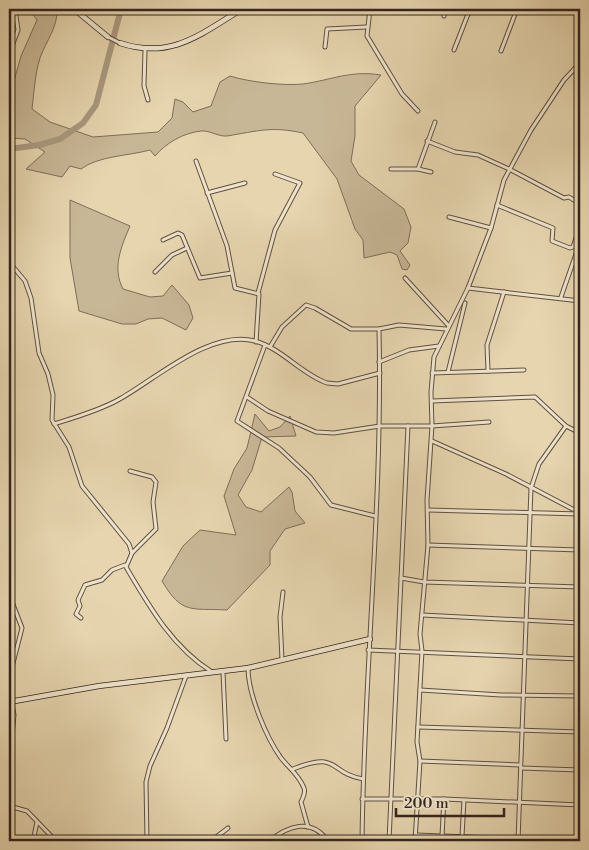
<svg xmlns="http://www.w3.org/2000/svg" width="589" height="850" font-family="'Libre Bodoni',serif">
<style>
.green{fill:#c8b796;stroke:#7e6e5a}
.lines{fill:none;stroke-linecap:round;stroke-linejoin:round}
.river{stroke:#a9997e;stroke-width:6}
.street-casing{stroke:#605042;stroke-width:5}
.secondary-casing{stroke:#34241e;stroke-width:6}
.street{stroke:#efe4cb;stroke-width:3}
.secondary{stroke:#efe4cb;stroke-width:4.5}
</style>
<rect width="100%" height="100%" fill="#e6d5af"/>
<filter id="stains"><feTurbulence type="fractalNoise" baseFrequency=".004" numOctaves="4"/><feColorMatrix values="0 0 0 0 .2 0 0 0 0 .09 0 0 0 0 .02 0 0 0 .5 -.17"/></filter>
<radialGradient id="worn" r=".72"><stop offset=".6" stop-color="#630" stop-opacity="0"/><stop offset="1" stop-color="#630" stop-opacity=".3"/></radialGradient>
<g class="green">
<path d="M29,9H57C58,27 46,41 40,58C35,74 34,92 32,109L50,122L93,137L158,132L172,118L175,99L183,102L193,112L211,106L220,82L230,76C249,82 283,86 303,84C332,80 350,70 381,75L355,106V136L351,161L359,175L404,209L411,227L408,243L400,251L410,265L407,270L402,269L397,255L390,252L364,258L363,240L355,229L337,179L303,133C271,126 258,131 227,136C219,137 209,130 201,131C183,133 166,143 155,156L150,150C128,156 98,156 81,169L70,166L62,177L26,169L45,152L25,139L9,138V92L12,88L21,56L37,20Z"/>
<path d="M70,200L130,226C121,247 112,268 123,289L150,297L163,296L172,285L189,305L193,318L186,330L162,318L148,319L136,324H122L79,311L70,258Z"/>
<path d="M255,414L269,431L280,427L290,416L296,436L262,437L252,470L238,495L246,507L261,512L289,487L292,492L295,511L305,523L285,529L270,551V565L227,610C191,608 182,615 162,581L183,546L200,530L236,535L224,496L234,469L247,448Z"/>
</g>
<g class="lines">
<polyline class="river" points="9,149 39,145 60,139 83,123 96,105 121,9"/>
<defs>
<g id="street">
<polyline points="370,9 367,36 402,94 418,111"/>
<polyline points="444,16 446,9"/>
<polyline points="108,37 120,43"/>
<polyline points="325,47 327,29 366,27"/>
<polyline points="145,50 144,86 148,100"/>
<polyline points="454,50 470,9"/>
<polyline points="501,51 517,9"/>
<polyline points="9,54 18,30 15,9"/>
<path d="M9,65C12,74 15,93 9,101"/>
<polyline points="574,69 580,76"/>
<polyline points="427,141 455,152 478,155 509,169 564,198 569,197 580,204"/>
<polyline points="196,161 227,246 235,288 259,294 256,342"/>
<polyline points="391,169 418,169 435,122"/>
<polyline points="418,169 431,172"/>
<polyline points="207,193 245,183"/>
<polyline points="497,205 553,228 552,241 570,248 573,247 580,226"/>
<polyline points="449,217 491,228"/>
<polyline points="163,240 178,233 182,235 200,278 232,273"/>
<path d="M9,262L25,281L31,298L39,353L48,374L53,395L52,420L69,447L82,486L129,544L132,553L126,567C149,606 172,647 212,672"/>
<polyline points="155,272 172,255 187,248"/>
<polyline points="405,278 448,325"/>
<polyline points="468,288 580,301"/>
<polyline points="258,293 275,230 300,183 275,174"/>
<polyline points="561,297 576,254 580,252"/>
<polyline points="265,345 237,421 279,448 310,477 331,505 375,516"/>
<polyline points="270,347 282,327 306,305 315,308 351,329 379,329 399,325 446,329"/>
<polyline points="379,362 409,350 439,346"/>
<polyline points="488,371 487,345 504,292"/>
<polyline points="448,372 465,303"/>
<polyline points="432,373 524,370"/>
<polyline points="247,397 268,411 316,432 334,433 380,426 432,426 427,500 428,545 420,634 422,651 417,742 420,761 415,841"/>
<polyline points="432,401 535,397 566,426 580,433"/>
<polyline points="489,422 432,426 431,392 434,357 468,288 491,228 504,180 531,130 564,80 580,63"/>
<path d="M54,424C76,417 98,411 118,400C155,380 209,329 255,341C283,349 301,374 327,383L338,384L380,373"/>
<polyline points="432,441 506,474 580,513"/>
<polyline points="130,471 152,477 156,482 153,502 156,529 132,553"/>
<polyline points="428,510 580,514"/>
<polyline points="428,545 580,550"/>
<polyline points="401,578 424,582 580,587"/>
<polyline points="9,594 22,628 9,679"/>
<polyline points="422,615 580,623"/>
<polyline points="81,618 76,614 80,606 78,600 85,585 102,580 112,570 125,565"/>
<polyline points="368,650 580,659"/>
<polyline points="282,660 280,617 283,592"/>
<path d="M248,668C248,694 266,737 281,758C289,768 299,775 304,788C306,794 303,797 301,802L308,827"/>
<polyline points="223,672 226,739"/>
<polyline points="9,687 14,715 9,767"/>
<polyline points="420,690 501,695 580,696"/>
<polyline points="418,727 580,732"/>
<polyline points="420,761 520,765"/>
<polyline points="521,768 580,770"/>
<path d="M293,769C340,750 328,773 363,779"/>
<polyline points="362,799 444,799 580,805"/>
<polyline points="9,806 27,811 56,841"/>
<polyline points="416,835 580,841"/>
<polyline points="442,836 444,799"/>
<polyline points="462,836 464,800"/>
<polyline points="362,840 378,841"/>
<polyline points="33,841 37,822"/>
<polyline points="147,841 146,782 150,766 167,728 186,676"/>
<polyline points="211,841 228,828"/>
<path d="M269,841C288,826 311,817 328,841"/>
<path d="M362,841C364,670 383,500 379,329"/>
<polyline points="389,841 408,426"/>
<polyline points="518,841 531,488 539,464 566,426"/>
</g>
<g id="secondary">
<polyline points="74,9 108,37"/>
<path d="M120,43C171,60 201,34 242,9"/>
<polyline points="9,702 99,686 248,668 370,639"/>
</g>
</defs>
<use href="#street" class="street-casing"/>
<use href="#secondary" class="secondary-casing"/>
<use href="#street" class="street"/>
<use href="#secondary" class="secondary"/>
</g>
<rect width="589" height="850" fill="none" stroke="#e6d5af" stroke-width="30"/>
<rect x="10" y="10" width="569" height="830" fill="none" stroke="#34241e" stroke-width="2.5"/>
<rect x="15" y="15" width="559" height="820" fill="none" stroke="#34241e"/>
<path d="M396 808v8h108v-8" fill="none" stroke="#34241e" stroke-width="2.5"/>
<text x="404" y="808" font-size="15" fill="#34241e" stroke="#efe4cb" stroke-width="4" paint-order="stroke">200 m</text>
<rect width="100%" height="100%" filter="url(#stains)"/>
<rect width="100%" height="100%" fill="url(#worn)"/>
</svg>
